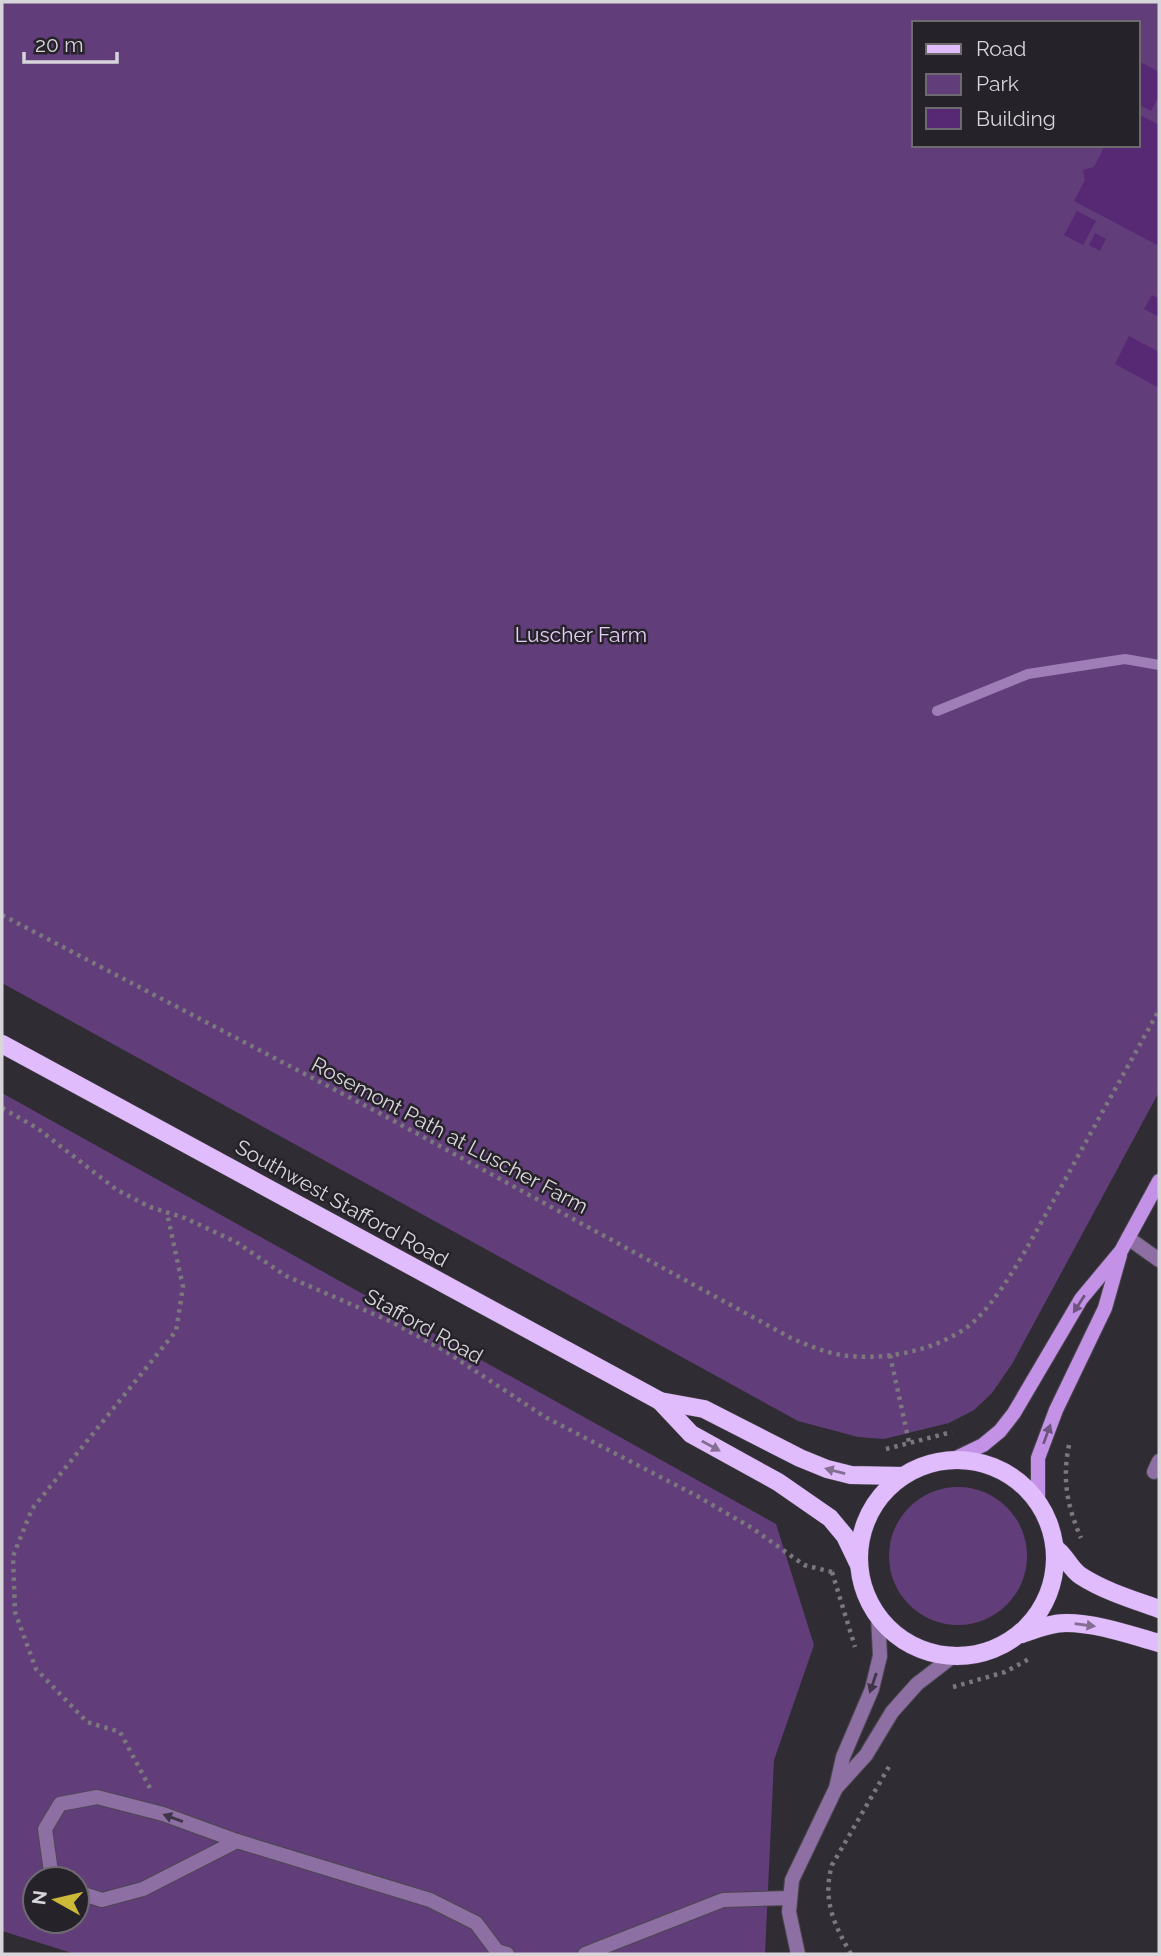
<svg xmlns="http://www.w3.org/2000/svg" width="1161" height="1956" font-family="Raleway,sans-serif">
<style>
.green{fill:#613e79;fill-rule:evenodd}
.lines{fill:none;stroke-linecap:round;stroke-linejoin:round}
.stream{stroke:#9f7db6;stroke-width:10}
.building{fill:#572874}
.lane-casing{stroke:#4b474e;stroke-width:16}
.street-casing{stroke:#4b474e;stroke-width:16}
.secondary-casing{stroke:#4b474e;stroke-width:16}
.primary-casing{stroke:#4b474e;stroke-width:19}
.path{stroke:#7a777d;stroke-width:4.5;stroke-dasharray:3.5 5;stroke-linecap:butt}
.lane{stroke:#8d6fa3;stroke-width:14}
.street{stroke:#8d6fa3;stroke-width:14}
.secondary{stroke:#c392e7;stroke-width:14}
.primary{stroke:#e1bcfd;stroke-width:18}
.oneway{fill:#6d547e}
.oneway2{fill:#846f93}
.oneway3{fill:#403548}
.labels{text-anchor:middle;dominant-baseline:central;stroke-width:5;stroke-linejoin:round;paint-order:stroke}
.park-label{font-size:21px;fill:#e5cdf8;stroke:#262229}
.street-label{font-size:21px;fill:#d8d5da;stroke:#262229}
</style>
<rect width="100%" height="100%" fill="#302c33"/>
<g class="green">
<path d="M2,2H1159V1092L1012,1364L992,1393L974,1410L949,1423L884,1439L858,1437L798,1421L2,983ZM914,23H1138V145H914Z"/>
<path d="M2,1093L776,1524L814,1645L774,1760L765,1954H75L2,1931ZM35,1879H77V1921H35Z"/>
<circle cx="958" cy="1556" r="69"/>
</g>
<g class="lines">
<polyline class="stream" points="937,711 1028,674 1125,659 1159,665"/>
</g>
<g class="building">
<polygon points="1138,61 1159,72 1159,96 1151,111 1138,104"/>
<polygon points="1138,114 1159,125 1159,246 1074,201 1085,180 1083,170 1094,167 1105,145 1138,145"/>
<polygon points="1077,211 1096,221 1083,245 1064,235"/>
<polygon points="1095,233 1106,239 1100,251 1089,245"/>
<polygon points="1152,295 1159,299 1159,317 1144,309"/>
<polygon points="1129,336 1159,352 1159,388 1115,364"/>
</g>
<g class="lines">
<defs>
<g id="lane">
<polyline points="1128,1238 1159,1260"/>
<polyline points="1154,1472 1159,1461"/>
<polyline points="58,1879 51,1872 45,1829 60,1804 97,1797 163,1814 237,1841 430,1900 476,1923 497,1951 507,1954"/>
<polyline points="77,1892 102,1900 143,1889 237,1841"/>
<polyline points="585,1954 723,1900 788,1898"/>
</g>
<g id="street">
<polyline points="837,1787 866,1755 892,1712 917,1684 952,1657"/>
<polyline points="798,1954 789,1912 792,1880 836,1788 843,1757 872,1689 880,1656 878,1616"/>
</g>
<g id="secondary">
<polyline points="954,1459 983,1445 1000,1431 1014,1413 1081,1299 1121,1251 1159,1181"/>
<polyline points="1038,1501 1038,1458 1056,1410 1105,1308 1120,1255"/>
</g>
<g id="primary">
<polyline points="2,1044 660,1401 704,1409 800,1458 827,1469 851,1475 903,1476"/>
<polyline points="660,1401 691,1434 778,1482 830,1518 845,1536 858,1563"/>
<circle cx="957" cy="1558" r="98"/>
<path d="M1055,1548C1066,1555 1069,1568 1081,1576C1104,1591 1134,1600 1159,1609"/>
<path d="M1022,1634C1036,1629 1051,1623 1066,1623C1097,1623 1130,1635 1159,1643"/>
</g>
</defs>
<use href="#lane" class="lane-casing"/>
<use href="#street" class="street-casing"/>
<use href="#secondary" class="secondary-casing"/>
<use href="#primary" class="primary-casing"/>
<g class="path">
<path d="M2,915L383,1115L791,1338C807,1345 824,1352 841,1355C882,1361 929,1352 963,1330C999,1307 1037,1228 1059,1191C1092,1130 1126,1070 1159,1010"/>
<polyline points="2,1108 37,1128 117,1190 150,1207 185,1218 236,1242 286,1276 392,1322 445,1351 545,1417 697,1496 752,1528 804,1565 832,1572"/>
<polyline points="890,1355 909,1442"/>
<path d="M1069,1445C1062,1479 1067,1506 1081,1538"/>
<polyline points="886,1449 952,1432"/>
<polyline points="832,1572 855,1647"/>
<polyline points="953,1687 1005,1672 1029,1659"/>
<polyline points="150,1788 120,1732 87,1722 36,1669 15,1612 13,1556 32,1509 176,1331 183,1287 167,1213"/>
<path d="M851,1954C834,1925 822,1899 832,1865L890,1765"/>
</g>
<use href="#lane" class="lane"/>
<use href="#street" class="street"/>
<use href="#secondary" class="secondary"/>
<use href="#primary" class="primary"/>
</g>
<defs><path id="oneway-solid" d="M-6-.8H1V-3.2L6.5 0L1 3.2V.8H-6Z" transform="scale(1.75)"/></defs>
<g class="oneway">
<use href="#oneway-solid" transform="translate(1079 1304) rotate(123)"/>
<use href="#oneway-solid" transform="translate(1047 1434) rotate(-70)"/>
</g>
<g class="oneway2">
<use href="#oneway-solid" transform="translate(711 1446) rotate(29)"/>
<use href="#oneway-solid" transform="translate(835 1471) rotate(-165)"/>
<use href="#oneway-solid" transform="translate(1085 1625) rotate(8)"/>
</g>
<g class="oneway3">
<use href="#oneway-solid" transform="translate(873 1683) rotate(109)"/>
<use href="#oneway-solid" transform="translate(173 1818) rotate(-160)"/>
</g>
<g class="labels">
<g class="park-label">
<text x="581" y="634">Luscher Farm</text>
</g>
<g class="street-label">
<text transform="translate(450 1135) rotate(28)">Rosemont Path at Luscher Farm</text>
<text transform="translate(342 1203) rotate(29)">Southwest Stafford Road</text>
<text transform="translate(424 1326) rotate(29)">Stafford Road</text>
</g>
</g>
<rect width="1161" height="1956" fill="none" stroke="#d8d5da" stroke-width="7"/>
<rect x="912" y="21" width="228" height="126" fill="#262229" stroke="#6d6a70" stroke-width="2"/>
<rect x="926" y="44" width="35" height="10" fill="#e1bcfd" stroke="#6d6a70" stroke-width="2"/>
<text x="976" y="56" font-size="21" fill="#d8d5da">Road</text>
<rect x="926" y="74" width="35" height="21" fill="#613e79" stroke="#6d6a70" stroke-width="2"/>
<text x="976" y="91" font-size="21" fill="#d8d5da">Park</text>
<rect x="926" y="108" width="35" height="21" fill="#572874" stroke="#6d6a70" stroke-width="2"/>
<text x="976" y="126" font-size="21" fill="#d8d5da">Building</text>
<g transform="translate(56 1900) rotate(278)"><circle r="33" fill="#262229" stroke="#6d6a70" stroke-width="2"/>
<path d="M0-5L12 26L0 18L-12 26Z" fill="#cdb938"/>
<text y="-10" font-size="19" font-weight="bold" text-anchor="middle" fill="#d8d5da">N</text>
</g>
<path d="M24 52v10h93v-10" fill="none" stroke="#d8d5da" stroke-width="3.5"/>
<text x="35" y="52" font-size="21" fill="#d8d5da" stroke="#262229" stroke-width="5" paint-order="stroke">20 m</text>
</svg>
